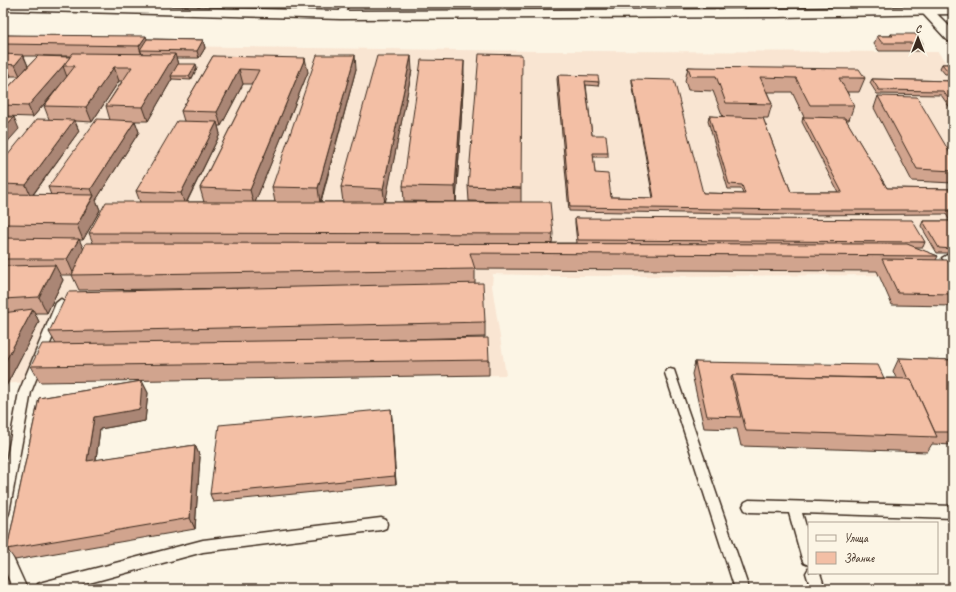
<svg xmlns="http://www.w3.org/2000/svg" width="956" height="592" font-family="Caveat,sans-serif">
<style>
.built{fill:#f9e5d2}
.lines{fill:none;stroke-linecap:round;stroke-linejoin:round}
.lane-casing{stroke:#3b2a1e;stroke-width:3}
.street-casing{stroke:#3b2a1e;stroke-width:3}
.secondary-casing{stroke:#3b2a1e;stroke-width:3}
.lane{fill:#fcf5e5;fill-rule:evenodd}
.street{fill:#fcf5e5;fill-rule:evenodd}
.secondary{fill:#fcf5e5;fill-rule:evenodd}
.wall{fill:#d1a48e;stroke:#3b2a1e;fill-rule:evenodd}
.shaded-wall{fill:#aa8674;stroke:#3b2a1e}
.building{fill:#f3bfa5;stroke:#3b2a1e}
</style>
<rect width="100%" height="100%" fill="#fcf5e5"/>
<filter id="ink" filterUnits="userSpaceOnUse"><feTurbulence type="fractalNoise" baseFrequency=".025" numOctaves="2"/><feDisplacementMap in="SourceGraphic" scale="8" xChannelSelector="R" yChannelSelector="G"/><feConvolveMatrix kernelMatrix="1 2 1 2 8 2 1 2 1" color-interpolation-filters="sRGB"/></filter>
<g filter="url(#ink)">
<polygon class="built" points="3,44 540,51 938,52 953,72 953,249 924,250 936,275 560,276 493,274 492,286 506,375 28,382 3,384"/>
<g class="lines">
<defs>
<g id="lane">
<polygon points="343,3 349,3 344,15 341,17 338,15"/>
<polygon points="637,3 643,3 647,13 646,14 642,14"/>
<polygon points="767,3 773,3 780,13 779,14 775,14"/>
<polygon points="947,255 953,258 953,267 950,266 942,258"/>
<polygon points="61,299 66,303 31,392 9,513 7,517 3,519 3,479 19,392 56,303"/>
<polygon points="670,369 674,370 675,373 749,589 735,589 665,373 666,370"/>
<polygon points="749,500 953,506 953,518 802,513 809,536 809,565 804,563 802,559 789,513 749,512 745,510 743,506 745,502"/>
<polygon points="381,518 386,520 387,524 386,528 381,530 203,552 67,589 36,589 38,584 43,582 203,540"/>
<polygon points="3,545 8,547 27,589 13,589 3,566"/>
<polygon points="809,568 809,573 820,573 825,589 811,589 806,573"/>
</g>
<polygon id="street" points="913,3 926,3 953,30 953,42 948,41"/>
<polygon id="secondary" points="3,3 341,11 777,9 953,6 953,14 777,17 341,19 3,10"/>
</defs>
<use href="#lane" class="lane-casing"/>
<use href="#street" class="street-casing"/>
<use href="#secondary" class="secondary-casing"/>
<use href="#lane" class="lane"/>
<use href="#street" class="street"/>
<use href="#secondary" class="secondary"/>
</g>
<g class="wall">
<polygon points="891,34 923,43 920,51 879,51 874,44 877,36 890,36"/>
<path d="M3,35L147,39L203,40L205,48L199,58H176L178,64L197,68L191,80L172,79L148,121H135L139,132L96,200L100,210L83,240H79L83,249L93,243L89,233L140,202L136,191L184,121L181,111L213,56L308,72L255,202H275L272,187L356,69L321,202H343L341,187L412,70L385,202H497L469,201L468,186L521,188V202L553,234L552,243H577L575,223V218L925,242L923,247H913L938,256L936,260L953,270V306L892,305L877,271L475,269V283L485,322V337L366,340L489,360V375L40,382L31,366L56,344L49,332L250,288L79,290L72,275H60L63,280L47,313H35L39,322L3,392V161L49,119L44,106L57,89L33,117L3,116V93L19,76H11L3,84ZM24,56H38L23,72L28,66ZM43,56H70V57ZM119,81H122L106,106L110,120L48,187L51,195H33L79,131L75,121L92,122ZM243,84H252L200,188L204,202H187L220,134L218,126H221Z"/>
<polygon points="942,64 953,64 953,74 945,74 940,68"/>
<path d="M688,67L865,78L859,92H847L854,105L849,120H846L887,188L953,189V253H937L921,226L923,221H950L946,214L797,215L569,211L557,79L558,75L599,82L598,86L586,85L592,135L608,153V157H593L595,173L611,197L653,198L632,83V79L703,193L743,194L741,189H728L708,121L709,116L723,117L713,91L688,90L685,81ZM767,92H792L804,117H803L802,122L838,192H791L763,118H768L772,104Z"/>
<polygon points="464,75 456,202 404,201 403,186"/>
<polygon points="872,79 953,81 953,112 941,95 877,94 870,83"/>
<polygon points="878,96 953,158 953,183 912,181 874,108"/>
<polygon points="953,118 953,125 951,122"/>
<polygon points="899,358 953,360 953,445 932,444 927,452 741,446 737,429 704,428 692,374 695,362 884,378 896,378 893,371"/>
<polygon points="142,381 148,393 145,421 100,429 96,460 195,445 200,457 195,529 15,560 7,549 39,398"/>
<polygon points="391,409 396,484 213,502 210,494"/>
</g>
<g class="shaded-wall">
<polygon points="146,36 150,47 140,50 143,57 139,46"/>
<polygon points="203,40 205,48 199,58 197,51"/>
<polygon points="175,54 179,68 171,76 172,79 148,121 143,107"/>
<polygon points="23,55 28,66 20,76 15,65"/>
<polygon points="355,55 356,69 320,203 318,188"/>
<polygon points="411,56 412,70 385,204 383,189"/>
<polygon points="305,58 308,72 254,205 250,190"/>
<polygon points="464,61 464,75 456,202 455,187"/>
<polygon points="6,64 11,76 3,84 3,67"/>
<polygon points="196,64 197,68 191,80 189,76"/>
<polygon points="63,66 67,77 33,117 28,106"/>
<polygon points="114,67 119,81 92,122 86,107"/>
<polygon points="239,69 243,84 221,126 217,112"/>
<polygon points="14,117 19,129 3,147 3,129"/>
<polygon points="74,120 79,131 31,197 26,185"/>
<polygon points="135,121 139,132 96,200 100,210 83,240 77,225 94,196 91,189"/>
<polygon points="217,122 220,134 185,205 181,193"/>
<polygon points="79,239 86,254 74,275 67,259"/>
<polygon points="55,265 63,280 47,313 39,297"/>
<polygon points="33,309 39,322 3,392 3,366"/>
<polygon points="142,381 148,393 145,421 100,429 94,473 87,461 94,417"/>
<polygon points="391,409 392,418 396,484 395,476"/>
<polygon points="195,445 200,457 195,529 190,518"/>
</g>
<g class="building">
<polygon points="891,34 915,34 923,43 882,43 877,36 893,36"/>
<polygon points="3,35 146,36 139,46 3,44"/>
<polygon points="147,39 203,40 197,51 140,50"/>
<polygon points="73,53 175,54 143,107 106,106 132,67 114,67 86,107 44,106 75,66 63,66"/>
<polygon points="3,54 23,55 15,65 6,64 3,67"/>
<polygon points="479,54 522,55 521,188 468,186"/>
<polygon points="317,55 355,55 318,188 272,187"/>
<polygon points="38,56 70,57 63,66 28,106 3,105 3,93"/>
<polygon points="213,56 305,58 250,190 200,188 259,70 239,69 217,112 181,111"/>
<polygon points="377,56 411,56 383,189 341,187"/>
<polygon points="421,60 464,61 455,187 403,186"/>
<polygon points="178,64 196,64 189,76 171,76"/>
<polygon points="942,64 953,64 953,70 947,70"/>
<polygon points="688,67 859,69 865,78 839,78 854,105 810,105 796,78 760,77 772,104 726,103 716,76 691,76"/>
<polygon points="558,75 598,76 599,82 585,81 592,135 606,135 608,153 593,153 595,173 608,174 611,197 654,198 632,79 674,80 703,193 745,194 742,185 729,184 709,116 763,118 791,192 842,192 803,117 845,118 887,188 953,189 953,218 948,210 798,210 570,207"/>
<polygon points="872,79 953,81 953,105 943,91 879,90"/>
<polygon points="878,96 917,97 953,158 953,171 917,169"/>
<polygon points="3,117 14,117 3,129"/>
<polygon points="37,119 74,120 26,185 3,184 3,161"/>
<polygon points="97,119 135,121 91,189 48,187"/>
<polygon points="177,121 217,122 181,193 136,191"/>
<polygon points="3,194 94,195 77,225 3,224"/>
<polygon points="106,202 550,202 553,234 89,233"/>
<polygon points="575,218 912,220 925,242 578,240"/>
<polygon points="923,221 953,221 953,249 939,248"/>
<polygon points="3,238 79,239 67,259 3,259"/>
<polygon points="86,243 907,244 938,256 470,253 475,269 72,275"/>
<polygon points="882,259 947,260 953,270 953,294 898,293"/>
<polygon points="55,265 39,297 3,299 3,266"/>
<polygon points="483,283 485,322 49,332 68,292"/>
<polygon points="33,309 3,366 3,313"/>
<polygon points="488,338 489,360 31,366 42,344"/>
<polygon points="899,358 953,360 953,432 935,432 911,379 908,379"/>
<polygon points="695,362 878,365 884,378 732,375 731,378 741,417 707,416"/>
<polygon points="732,375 911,379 937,437 746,431"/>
<polygon points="142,381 140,409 94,417 87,461 195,445 190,518 7,549 39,398"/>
<polygon points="391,409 395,476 210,494 219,425"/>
</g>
</g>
<rect width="956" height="592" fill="none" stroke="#fcf5e5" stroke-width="16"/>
<rect x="8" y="8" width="940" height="576" fill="none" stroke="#3b2a1e" stroke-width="1.5" filter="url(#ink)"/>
<rect x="808" y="522" width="130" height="52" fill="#fcf5e5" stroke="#afa495"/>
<rect x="816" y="535" width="20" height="6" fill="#fcf5e5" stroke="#afa495"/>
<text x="844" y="542" font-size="12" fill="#3b2a1e">Улица</text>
<rect x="816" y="552" width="20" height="12" fill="#f3bfa5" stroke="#afa495"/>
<text x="844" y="562" font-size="12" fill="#3b2a1e">Здание</text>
<g transform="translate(918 38)" stroke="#fcf5e5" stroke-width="3" paint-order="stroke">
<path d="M0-3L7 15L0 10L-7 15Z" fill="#3b2a1e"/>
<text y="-6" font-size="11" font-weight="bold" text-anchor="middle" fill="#3b2a1e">С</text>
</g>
</svg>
